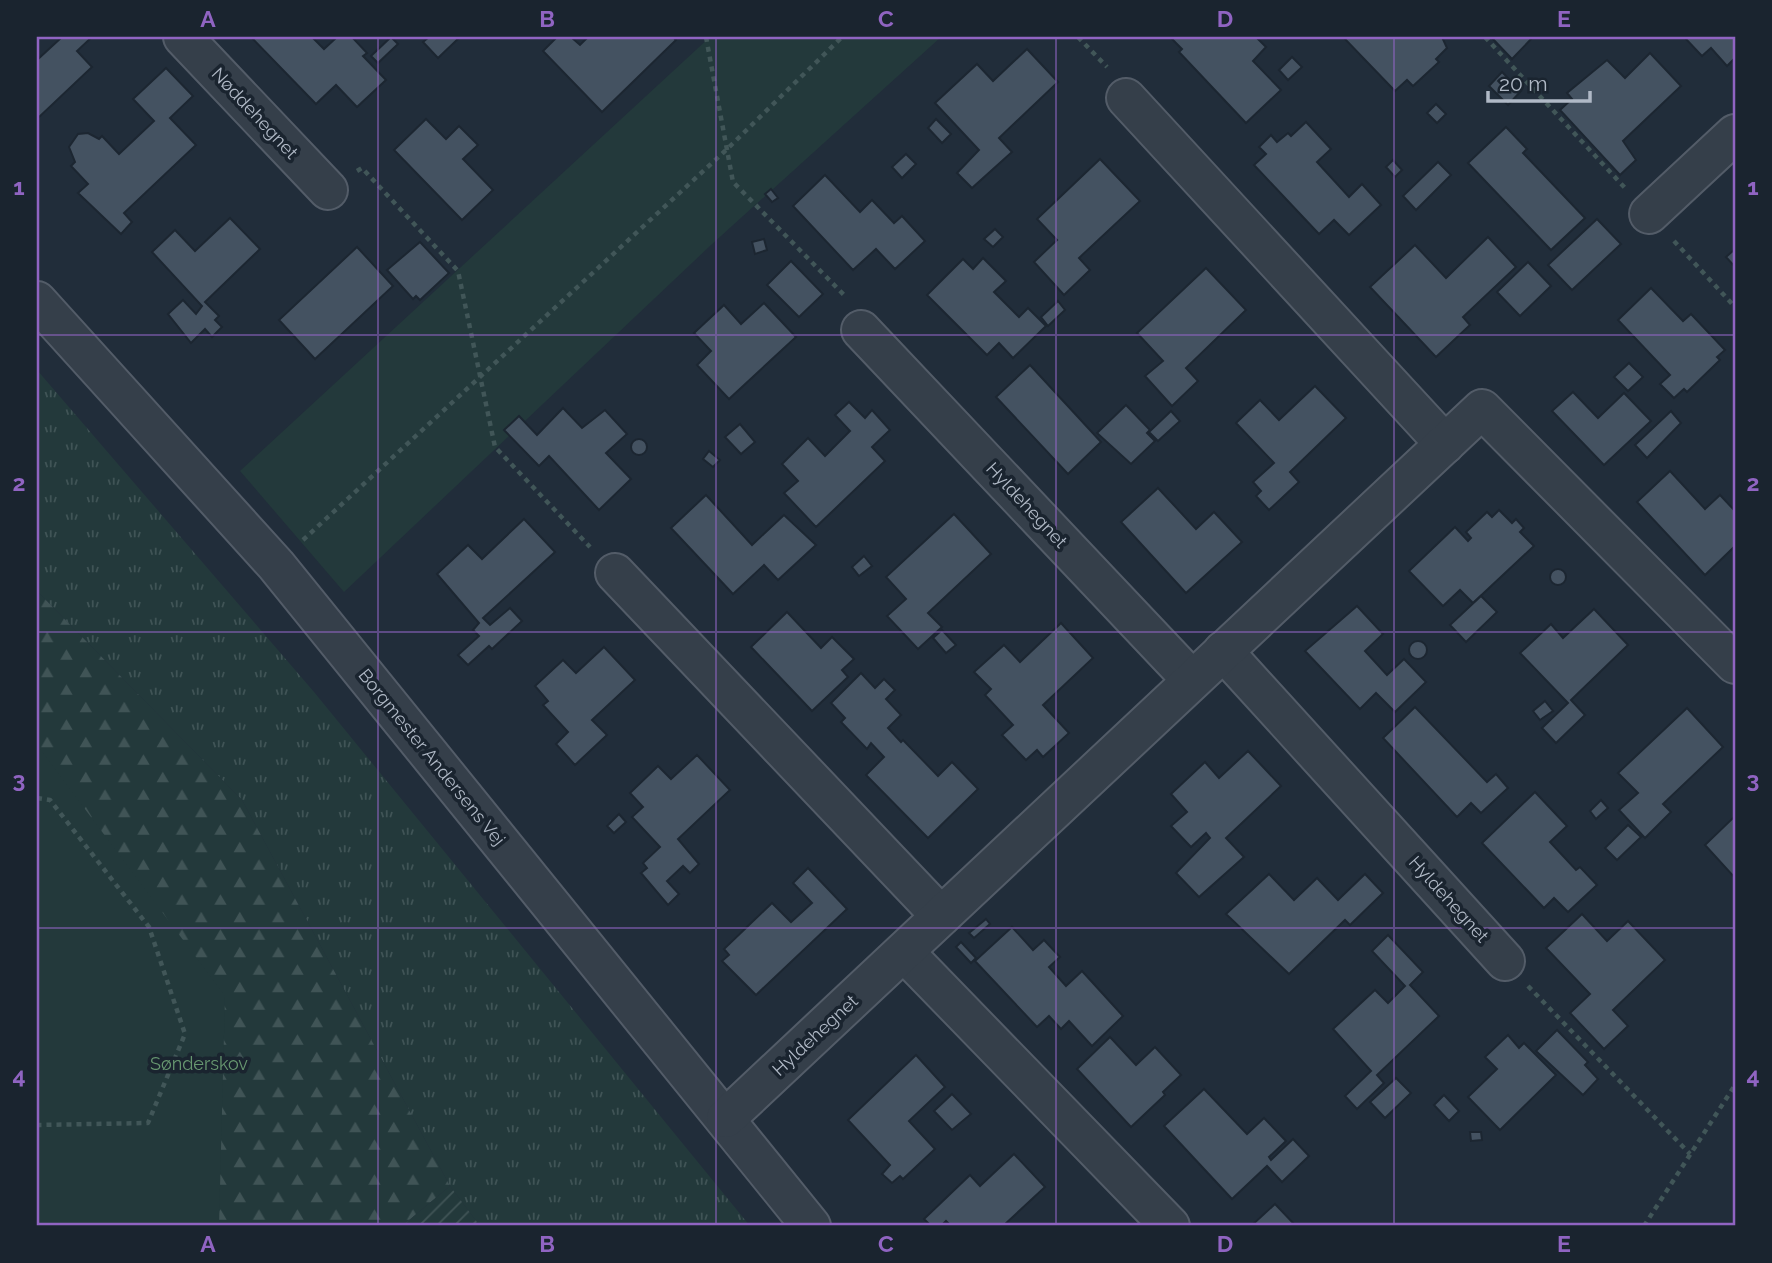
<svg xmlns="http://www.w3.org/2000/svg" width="1772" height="1263" font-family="Raleway,sans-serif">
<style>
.grass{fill:url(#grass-tufts)}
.forest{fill:url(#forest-firs)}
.park{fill:#23393b}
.garden{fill:url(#garden-furrows)}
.building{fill:#445261;stroke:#1c2631;stroke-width:2}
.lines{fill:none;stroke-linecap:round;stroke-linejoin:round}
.minor-casing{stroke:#535c68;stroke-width:42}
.path{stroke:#415658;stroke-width:4.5;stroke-dasharray:5 5;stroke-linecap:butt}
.minor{stroke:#353f4a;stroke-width:38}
.grid{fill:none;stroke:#9064c2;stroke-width:2;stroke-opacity:0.55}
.labels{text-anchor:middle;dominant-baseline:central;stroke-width:7;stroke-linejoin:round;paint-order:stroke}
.street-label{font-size:18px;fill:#b0b9c6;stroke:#1a242f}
.park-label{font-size:18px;fill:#679770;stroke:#1a242f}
.neatline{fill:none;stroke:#9064c2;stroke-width:2.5}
.grid-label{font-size:23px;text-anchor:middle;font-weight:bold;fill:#9064c2}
</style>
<defs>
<pattern id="grass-tufts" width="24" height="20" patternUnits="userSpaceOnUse" patternTransform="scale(1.75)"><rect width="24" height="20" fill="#23393b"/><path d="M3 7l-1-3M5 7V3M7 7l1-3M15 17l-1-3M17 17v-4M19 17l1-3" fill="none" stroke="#405456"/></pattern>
<pattern id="forest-firs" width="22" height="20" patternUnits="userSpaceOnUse" patternTransform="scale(1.75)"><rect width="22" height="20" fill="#23393b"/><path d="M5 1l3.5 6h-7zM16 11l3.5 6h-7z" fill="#405456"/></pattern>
<pattern id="garden-furrows" width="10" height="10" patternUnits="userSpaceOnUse" patternTransform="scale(1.75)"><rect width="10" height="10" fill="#23393b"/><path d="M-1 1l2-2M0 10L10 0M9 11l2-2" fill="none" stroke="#405456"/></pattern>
</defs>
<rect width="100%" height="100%" fill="#212d3a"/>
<polygon class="grass" points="37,370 314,692 750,1226 480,1226 450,1186 242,800 37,591"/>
<polygon class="forest" points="37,591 242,800 450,1186 402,1226 37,1226"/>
<g class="park">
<polygon points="710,37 941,37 711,245 344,592 240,471"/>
<polygon points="37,745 225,996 219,1226 37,1226"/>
</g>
<polygon class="garden" points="450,1186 480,1226 402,1226"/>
<g class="building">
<polygon points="62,37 92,37 77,51 92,67 37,119 37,60"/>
<polygon points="251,37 312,37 324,49 337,37 352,37 367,53 363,56 386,80 357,107 336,85 316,104"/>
<polygon points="391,37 398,44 378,63 371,56"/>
<polygon points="429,37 460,37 438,58 423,42"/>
<polygon points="557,37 571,37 580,45 588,37 673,37 676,40 602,112 543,51"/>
<polygon points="1170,37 1256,37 1266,47 1253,61 1281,90 1246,123 1179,52 1182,49"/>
<polygon points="1343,37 1442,37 1447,48 1436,59 1439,62 1413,86 1407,80 1395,91"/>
<polygon points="1491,37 1533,37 1512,59"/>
<polygon points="1684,37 1735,37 1735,58 1727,66 1711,48 1702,56"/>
<polygon points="1027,49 1058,82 999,138 1012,152 972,188 957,173 979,150 935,103 977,64 993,81"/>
<polygon points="1650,53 1681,86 1623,141 1636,160 1620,175 1560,110 1572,99 1567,93 1607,60 1625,78"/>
<polygon points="1292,57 1302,67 1288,80 1279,70"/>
<polygon points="166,68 193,96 170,118 196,145 124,213 132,222 121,234 78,193 88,184 71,166 75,162 69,147 78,134 88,133 99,139 102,136 119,154 154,121 133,99"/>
<polygon points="1502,72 1521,91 1508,105 1489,86"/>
<polygon points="1436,104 1446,114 1437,123 1427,113"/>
<polygon points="426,119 446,139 459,126 478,145 463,159 493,190 462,220 394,150"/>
<polygon points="936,119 951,134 942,143 928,128"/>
<polygon points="1306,122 1331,149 1317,162 1349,197 1362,184 1381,205 1349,235 1334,220 1319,234 1254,165 1266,154 1259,147 1271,135 1277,142 1288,133 1291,136"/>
<polygon points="1506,127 1527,149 1523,153 1585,218 1551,250 1468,163"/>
<polygon points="906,154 916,164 902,178 892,167"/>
<polygon points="1100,159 1140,201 1079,258 1090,270 1064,295 1034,262 1057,240 1037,219"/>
<polygon points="1393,160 1402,170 1395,177 1386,167"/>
<polygon points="1438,162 1451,175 1416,210 1403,196"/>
<polygon points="825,175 860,212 872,200 894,223 902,216 925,241 895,269 876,249 853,270 793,206"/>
<polygon points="771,189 778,198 772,202 765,194"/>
<polygon points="230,218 260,249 205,302 219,316 215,320 222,327 212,337 205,329 191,343 168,314 183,300 196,314 202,306 152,252 175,230 195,251"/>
<polygon points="1597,219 1621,244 1572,290 1548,265"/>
<polygon points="995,229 1003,237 993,247 984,239"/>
<polygon points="1488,237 1516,267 1463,317 1470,325 1436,357 1370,287 1415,245 1446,278"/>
<polygon points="764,239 767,250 755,254 752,242"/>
<polygon points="420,242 449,273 420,300 416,296 413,299 387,270"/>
<polygon points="357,247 393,286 315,359 279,320"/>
<polygon points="1735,249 1735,267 1726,257"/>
<polygon points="983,258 1006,281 994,292 1019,317 1028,308 1046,326 1013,358 999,343 987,355 927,295 963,259 973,269"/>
<polygon points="791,261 823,294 799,317 767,285"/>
<polygon points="1528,262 1551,286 1520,316 1497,292"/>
<polygon points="1206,268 1246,310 1186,368 1198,381 1172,406 1145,376 1163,361 1137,333"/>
<polygon points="1651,288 1683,321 1691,314 1725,350 1717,357 1720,360 1687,392 1684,389 1674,398 1660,384 1670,375 1618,320"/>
<polygon points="1058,301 1065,310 1048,326 1041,317"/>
<polygon points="764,303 796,337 729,399 697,365 711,351 694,333 724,305 741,324"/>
<polygon points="1629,363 1643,377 1628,391 1614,377"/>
<polygon points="1030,365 1101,442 1068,474 996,397"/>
<polygon points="1315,386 1346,418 1290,472 1299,482 1269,510 1256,496 1261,491 1253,482 1274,463 1236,423 1260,400 1279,420"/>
<polygon points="1573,392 1598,418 1624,393 1651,421 1604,465 1552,411"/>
<polygon points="849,402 865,418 872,410 890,430 872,447 885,461 816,527 784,493 798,481 782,464 808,438 825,456 850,431 835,415"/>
<polygon points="1126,405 1150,430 1147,433 1155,441 1131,464 1097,433"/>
<polygon points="563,408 582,428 605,410 627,434 606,453 631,479 599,510 549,456 539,466 504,430 519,416 537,435"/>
<polygon points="1171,411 1180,421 1158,441 1149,432"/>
<polygon points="1671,411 1681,423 1647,458 1635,445"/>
<polygon points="740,424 755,442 741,454 725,437"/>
<circle cx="639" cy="447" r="8"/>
<polygon points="709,451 720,460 713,467 703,459"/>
<polygon points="1670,471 1705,509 1720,495 1735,511 1735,546 1705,575 1637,502"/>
<polygon points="1158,488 1196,529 1214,512 1242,542 1186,593 1121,522"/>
<polygon points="706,495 752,545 784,515 816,545 778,580 764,565 733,594 671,528"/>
<polygon points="1499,510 1512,523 1516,519 1524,528 1520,532 1534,546 1473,603 1460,590 1443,606 1409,571 1455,527 1468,541 1471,538 1466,532 1487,512 1492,517"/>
<polygon points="954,514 991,554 928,613 942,627 918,649 887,616 906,599 886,577"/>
<polygon points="524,519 555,552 483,618 490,625 510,608 522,621 492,649 489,646 468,665 458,655 479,636 473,630 479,623 437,574 468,545 482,559"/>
<polygon points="864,556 872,566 859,576 852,567"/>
<circle cx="1558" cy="577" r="8"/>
<polygon points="1481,596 1497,612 1466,642 1450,625"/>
<polygon points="1357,606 1383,634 1365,651 1387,675 1404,659 1426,682 1395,712 1376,693 1360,709 1305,651"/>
<polygon points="1594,609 1628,645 1571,700 1585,715 1556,743 1542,728 1568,703 1520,653 1551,624 1563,638"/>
<polygon points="787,612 821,648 832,637 854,659 842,670 848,677 812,711 751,647"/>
<polygon points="1061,623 1093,658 1043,705 1069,733 1043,757 1037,750 1026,760 1002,735 1013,725 985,695 991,689 974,672 1004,645 1020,662"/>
<polygon points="942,630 956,645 946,653 933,638"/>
<circle cx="1418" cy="650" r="9"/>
<polygon points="604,647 635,680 592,720 607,735 575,765 556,744 568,732 543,705 548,701 535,686 563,660 576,673"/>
<polygon points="861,673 875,688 884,679 895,690 886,699 901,715 888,728 901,742 903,740 938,776 952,762 978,789 928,838 866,775 884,757 871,743 867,749 841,722 845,718 831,703"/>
<polygon points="1545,701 1553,711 1540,720 1533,711"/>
<polygon points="1415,707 1487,782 1496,774 1508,788 1481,813 1471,803 1457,817 1383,738"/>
<polygon points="1687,708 1723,747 1663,804 1671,812 1645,838 1619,810 1638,793 1618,773"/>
<polygon points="1248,751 1281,786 1226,838 1244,857 1199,897 1176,873 1210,838 1206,833 1191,847 1171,826 1187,812 1171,794 1205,762 1219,778"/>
<polygon points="697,755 730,790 678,839 699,864 690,873 683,866 667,881 679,894 668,905 641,873 647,868 643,863 660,847 632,817 643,807 630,793 658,766 671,779"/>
<polygon points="1535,792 1567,826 1550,842 1576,870 1580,867 1597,885 1568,912 1554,898 1544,908 1482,843"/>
<polygon points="1601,800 1608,808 1596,819 1590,811"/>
<polygon points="619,814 626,822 614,833 607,826"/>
<polygon points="1735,816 1735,878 1705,845"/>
<polygon points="1628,825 1641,837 1617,860 1605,848"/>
<polygon points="808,868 847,909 756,995 722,961 729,955 724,949 772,903 791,922 812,903 793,883"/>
<polygon points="1269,874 1294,900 1317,878 1338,900 1365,874 1383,893 1350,925 1345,920 1289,974 1226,914"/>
<polygon points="1582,914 1607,941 1628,921 1665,960 1613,1010 1628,1026 1604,1049 1570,1013 1590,994 1546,948"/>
<polygon points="986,919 990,924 974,938 969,933"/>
<polygon points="1012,927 1033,950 1044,940 1060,957 1049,967 1066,986 1082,971 1123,1016 1092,1046 1069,1021 1061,1029 1049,1016 1037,1027 975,961"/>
<polygon points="1388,935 1423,972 1410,985 1439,1016 1377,1075 1384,1083 1357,1109 1345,1096 1371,1071 1333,1029 1375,990 1388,1003 1405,986 1372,951"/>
<polygon points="961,942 976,958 971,963 956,947"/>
<polygon points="1557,1030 1588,1062 1585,1065 1598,1079 1583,1095 1536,1051"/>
<polygon points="1508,1035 1519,1048 1524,1043 1556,1075 1500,1130 1468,1097 1497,1069 1485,1057"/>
<polygon points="1110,1037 1136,1065 1155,1047 1181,1075 1163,1092 1165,1095 1131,1127 1077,1069"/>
<polygon points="916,1055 945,1087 909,1121 935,1149 903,1179 900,1176 892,1183 882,1174 890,1165 848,1120"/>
<polygon points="1396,1078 1411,1093 1385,1118 1370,1102"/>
<polygon points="1204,1089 1247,1134 1264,1118 1286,1141 1269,1157 1271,1160 1293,1139 1309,1156 1282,1182 1267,1166 1232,1199 1164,1126"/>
<polygon points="952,1094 971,1114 952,1130 934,1111"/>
<polygon points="1444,1095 1459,1111 1449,1121 1434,1105"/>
<polygon points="1470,1132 1481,1132 1482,1140 1471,1141"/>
<polygon points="1014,1154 1045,1187 1003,1226 951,1226 946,1221 941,1226 931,1226 924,1219 970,1175 980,1186"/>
<polygon points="1275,1204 1296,1226 1251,1226"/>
</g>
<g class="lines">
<defs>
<g id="minor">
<polyline points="183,37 328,190"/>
<polyline points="1126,98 1445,444"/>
<polyline points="1649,214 1735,134"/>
<polyline points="37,301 276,565 811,1226"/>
<polyline points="861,330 1192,680"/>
<polyline points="615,573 941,916"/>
<polyline points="1223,651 1505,961"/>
<polyline points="904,952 1170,1226"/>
<polyline points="726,1118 1482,409 1735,664"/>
</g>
</defs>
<use href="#minor" class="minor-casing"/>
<g class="path">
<polyline points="706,37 733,182 846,297"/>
<polyline points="1078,37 1107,67"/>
<polyline points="1485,37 1625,188"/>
<polyline points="357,171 362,168 458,271 495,447 590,547"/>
<polyline points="1674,241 1735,307"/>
<polyline points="303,540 725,151 842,37"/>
<polyline points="37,798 50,800 149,927 185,1034 148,1123 37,1125"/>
<polyline points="1528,986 1690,1154"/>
<polyline points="1644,1226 1735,1085"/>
</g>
<use href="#minor" class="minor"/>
</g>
<path class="grid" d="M378,37V1226M716,37V1226M1056,37V1226M1394,37V1226M37,335H1735M37,632H1735M37,928H1735"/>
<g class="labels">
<g class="street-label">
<text transform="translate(255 113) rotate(47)">Nøddehegnet</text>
<text transform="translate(1027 505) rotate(47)">Hyldehegnet</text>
<text transform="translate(432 757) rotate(51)">Borgmester Andersens Vej</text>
<text transform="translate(1449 899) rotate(48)">Hyldehegnet</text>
<text transform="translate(815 1035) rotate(-43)">Hyldehegnet</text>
</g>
<g class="park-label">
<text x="199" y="1063">Sønderskov</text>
</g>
</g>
<rect width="1772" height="1263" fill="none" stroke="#1a242f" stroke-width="77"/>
<path d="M1488 91v10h102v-10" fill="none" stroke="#b0b9c6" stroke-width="3.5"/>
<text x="1499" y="91" font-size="21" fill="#b0b9c6" stroke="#1a242f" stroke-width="5" paint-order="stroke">20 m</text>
<rect x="38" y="38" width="1696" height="1186" class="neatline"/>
<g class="grid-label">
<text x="208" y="27">A</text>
<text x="547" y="27">B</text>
<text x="886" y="27">C</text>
<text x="1225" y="27">D</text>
<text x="1564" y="27">E</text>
<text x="19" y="195">1</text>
<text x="1753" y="195">1</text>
<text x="19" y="491">2</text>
<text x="1753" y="491">2</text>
<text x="19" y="788">3</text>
<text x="1753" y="788">3</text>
<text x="19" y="1084">4</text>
<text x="1753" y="1084">4</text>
<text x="208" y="1252">A</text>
<text x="547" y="1252">B</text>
<text x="886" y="1252">C</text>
<text x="1225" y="1252">D</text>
<text x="1564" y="1252">E</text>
</g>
</svg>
